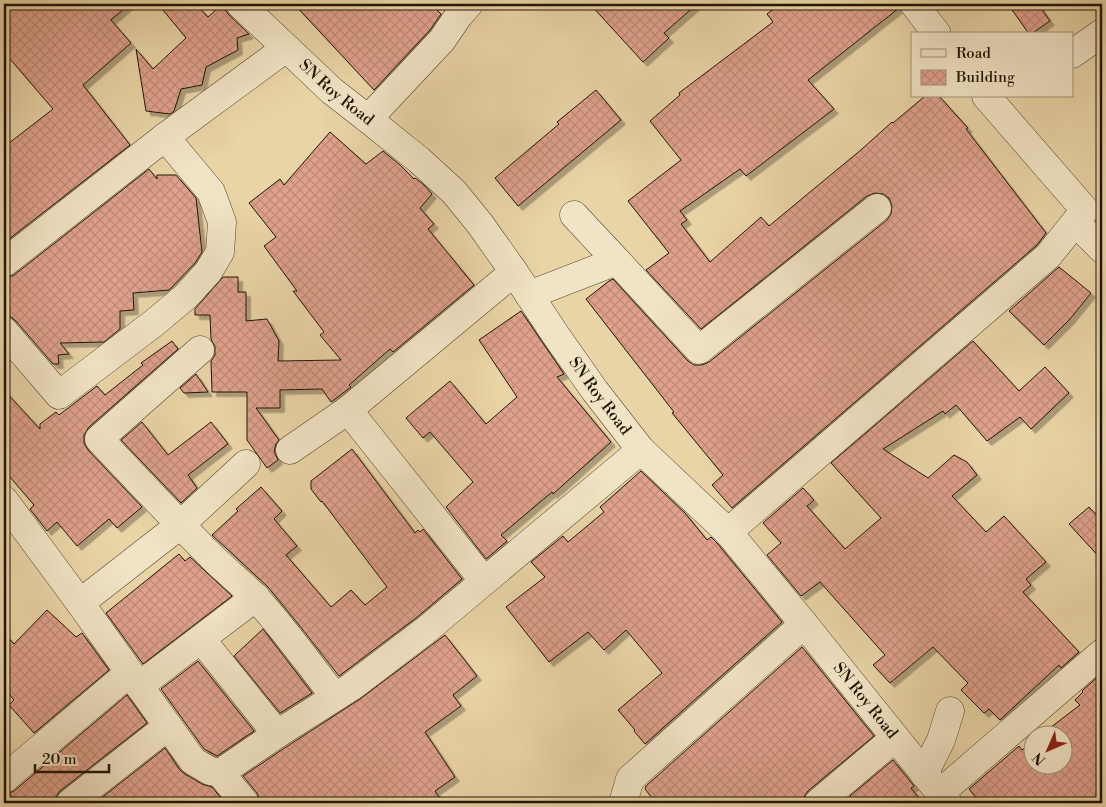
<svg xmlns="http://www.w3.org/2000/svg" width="1106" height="807" font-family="'Libre Bodoni',serif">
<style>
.building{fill:url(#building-cross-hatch);stroke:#201505;filter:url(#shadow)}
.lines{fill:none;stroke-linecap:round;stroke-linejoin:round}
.minor-casing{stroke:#52452d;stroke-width:29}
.minor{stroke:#f1e3c5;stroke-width:28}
.labels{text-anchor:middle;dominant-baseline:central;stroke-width:4;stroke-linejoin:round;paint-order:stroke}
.street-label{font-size:16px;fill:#201505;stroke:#f1e3c5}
</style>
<defs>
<pattern id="building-cross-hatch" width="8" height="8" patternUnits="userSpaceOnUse" patternTransform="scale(1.25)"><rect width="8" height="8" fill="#dfa18c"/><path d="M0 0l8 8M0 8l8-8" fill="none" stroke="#bf8a77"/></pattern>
<filter id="shadow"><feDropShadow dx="4.5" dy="4.5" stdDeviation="0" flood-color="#0004"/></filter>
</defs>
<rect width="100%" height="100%" fill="#e9d4a6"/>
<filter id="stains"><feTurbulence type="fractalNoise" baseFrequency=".004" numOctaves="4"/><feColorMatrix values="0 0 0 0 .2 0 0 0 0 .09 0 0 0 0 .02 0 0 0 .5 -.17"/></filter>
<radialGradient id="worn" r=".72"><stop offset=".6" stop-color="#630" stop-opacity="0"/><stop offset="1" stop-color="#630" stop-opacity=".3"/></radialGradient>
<g class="building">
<polygon points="4,4 130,4 111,20 131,43 83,85 130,145 4,243 4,147 53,109 4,52"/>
<polygon points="158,4 196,4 208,17 220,6 227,12 229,15 249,34 237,38 238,50 206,67 202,85 181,89 174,111 170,114 146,111 136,49 153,69 186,38"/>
<polygon points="294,4 431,4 441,14 430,30 374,90"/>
<polygon points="590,4 697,4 664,33 669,38 643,62"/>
<polygon points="780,4 899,4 899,8 808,80 834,109 746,176 740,169 680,211 687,220 681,224 710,262 761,217 769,226 862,149 892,122 893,123 925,96 939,96 968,128 966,129 1046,233 1037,245 732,508 712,485 723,475 672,413 674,412 586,299 609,281 613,279 688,361 694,365 702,365 709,362 887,220 891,214 892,206 889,198 883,194 875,193 867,196 701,329 646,270 669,253 628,201 681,160 650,121 680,95 679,93 773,22 767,14"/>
<polygon points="1008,4 1038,4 1050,21 1031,34 1029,34"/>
<polygon points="596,90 621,120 518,206 495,178 559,124 557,122"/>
<polygon points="330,132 366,164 383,151 400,165 414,179 415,178 424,185 432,194 420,208 434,224 428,229 474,285 393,352 390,349 349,385 351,387 331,402 322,389 280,390 280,408 256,408 279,440 276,444 274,451 278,460 267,468 247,440 247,392 212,392 211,361 215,355 215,347 211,339 210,315 195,315 195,309 223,277 238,277 238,292 246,292 246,321 267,319 279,341 278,361 341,360 320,335 324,332 293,291 297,291 264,246 276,237 249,203 280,179 284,185"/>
<polygon points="149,169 157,179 157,175 176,175 196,198 202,252 195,263 169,290 133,293 134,310 120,311 120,329 104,342 60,343 69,354 58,355 59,364 53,364 16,321 10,316 5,316 4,278 7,278 14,275"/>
<polygon points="1059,267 1091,293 1070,319 1044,345 1009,311"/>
<polygon points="521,311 564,374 557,377 611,442 553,494 552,492 501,535 507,541 486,559 446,507 473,482 430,432 423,438 406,418 450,381 486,424 517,397 479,340"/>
<polygon points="172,341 178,349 89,427 84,435 84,443 88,450 142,507 117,528 109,519 77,546 57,522 47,531 30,509 34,505 4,470 4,390 40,429 40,424 56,412 59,415 97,386 105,395 143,365 141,363"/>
<polygon points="973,341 1019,391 1045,367 1069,393 1031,429 1020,417 987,441 956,405 945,414 943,411 883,449 928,478 954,455 967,462 977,475 952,496 986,532 1004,516 1046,562 1026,579 1031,585 1023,592 1079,652 1061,668 1059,665 1000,720 989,709 984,713 961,690 968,683 933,647 890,683 873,665 885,655 820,582 801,596 767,555 781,543 763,523 803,488 814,500 807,506 845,549 881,518 831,463"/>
<polygon points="196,374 208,392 184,393 180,388"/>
<polygon points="142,422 168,455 211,422 228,444 188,475 197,488 181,503 121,440"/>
<polygon points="352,449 415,533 418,530 420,532 423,529 462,579 416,618 339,676 299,625 268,587 212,535 238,511 236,509 261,487 282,511 274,519 297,546 286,555 331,607 351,590 365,605 387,587 322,501 321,502 311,489 311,481"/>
<polygon points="641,471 685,513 707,540 711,537 717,543 782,622 645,744 634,731 635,730 618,710 662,673 626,630 604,650 588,632 549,662 506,607 545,577 531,562 563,536 568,542 604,512 600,507"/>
<polygon points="1089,507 1102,521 1102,560 1069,524"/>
<polygon points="179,554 185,561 190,557 232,596 143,664 106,613"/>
<polygon points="47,610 76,637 82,633 109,670 34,733 9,705 14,700 4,688 4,633 14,644"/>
<polygon points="263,629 312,693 280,713 234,656"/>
<polygon points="445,635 477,676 453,695 461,706 425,732 455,777 435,791 443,803 260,803 260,800 257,793 243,776 286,747 360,699"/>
<polygon points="802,647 874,736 808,791 804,797 803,803 656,803 645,789 646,786"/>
<polygon points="198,661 254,731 217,756 204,749 161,689"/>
<polygon points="1102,673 1102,803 980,803 969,789 1019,746 1022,750 1034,741 1034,764 1064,764 1064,734 1042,734 1080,705 1075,700 1083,692 1082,691"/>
<polygon points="127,695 147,723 60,791 56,797 55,803 17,803 9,793 14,791"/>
<polygon points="165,748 180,770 185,774 202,784 212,787 225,803 95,803"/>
<polygon points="893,760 914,786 911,788 923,803 856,803 850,796"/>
</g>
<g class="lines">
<defs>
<g id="minor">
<path id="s1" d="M240,4L332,91L368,119L419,160L454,192L480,224L514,272L555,334L595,391L641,450L728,532L804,624L948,803"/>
<polyline points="914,4 937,34"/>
<polyline points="1072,54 1102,33"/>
<polyline points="368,119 442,40 459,15 469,4"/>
<polyline points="574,215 617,261"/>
<polyline points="1078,225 1102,249"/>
<polyline points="4,263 165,137 286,48"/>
<polyline points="529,295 617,261 699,350 877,208"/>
<polyline points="4,331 59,395 154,323 185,297 208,272 220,252 222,222 211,192 165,137"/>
<path d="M200,350L99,439C137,479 174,519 212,557C227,572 243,584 257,599C285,630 309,664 335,697"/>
<polyline points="348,410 484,581"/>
<polyline points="290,450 348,410 514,272"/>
<polyline points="4,500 80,603 193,761 210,771 220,773 277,734 351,687 426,630 641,450"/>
<polyline points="728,532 1048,256 1085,210 986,96"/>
<polyline points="80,603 180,525 246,464"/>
<polyline points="201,639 277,734"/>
<polyline points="139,686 256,597"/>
<polyline points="220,773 245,803"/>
<polyline points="924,774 941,740 950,711"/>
<polyline points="4,779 129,673"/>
<polyline points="940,793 1102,653"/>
<polyline points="70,803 168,726"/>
<polyline points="623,803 630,779 804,624"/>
<polyline points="818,803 895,738"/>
</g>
</defs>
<use href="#minor" class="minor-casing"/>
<use href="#minor" class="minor"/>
</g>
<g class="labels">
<g class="street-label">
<text stroke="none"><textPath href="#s1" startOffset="131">SN Roy Road</textPath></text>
<text stroke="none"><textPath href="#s1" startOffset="536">SN Roy Road</textPath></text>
<text stroke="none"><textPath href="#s1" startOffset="941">SN Roy Road</textPath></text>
</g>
</g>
<rect width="1106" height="807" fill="none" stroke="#e9d4a6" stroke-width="20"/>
<rect x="5" y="5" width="1096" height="797" fill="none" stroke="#201505" stroke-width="2.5"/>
<rect x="10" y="10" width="1086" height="787" fill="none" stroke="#201505"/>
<rect x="911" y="32" width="162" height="65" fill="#f1e3c5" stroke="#9d9178"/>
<rect x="921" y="49" width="25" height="8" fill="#f1e3c5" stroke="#9d9178"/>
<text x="956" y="58" font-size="15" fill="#201505">Road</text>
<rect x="921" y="70" width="25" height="15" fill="url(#building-cross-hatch)" stroke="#9d9178"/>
<text x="956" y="82" font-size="15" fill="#201505">Building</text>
<g transform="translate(1048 750) rotate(225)"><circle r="24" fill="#f1e3c5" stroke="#9d9178"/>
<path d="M0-4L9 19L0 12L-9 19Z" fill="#8f2418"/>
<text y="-8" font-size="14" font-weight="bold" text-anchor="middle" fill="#201505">N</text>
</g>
<path d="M35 764v8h74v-8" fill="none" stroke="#201505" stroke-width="2.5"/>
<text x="42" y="764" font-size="15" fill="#201505" stroke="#f1e3c5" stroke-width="4" paint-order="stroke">20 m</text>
<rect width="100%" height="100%" filter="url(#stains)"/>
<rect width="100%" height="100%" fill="url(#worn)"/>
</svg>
